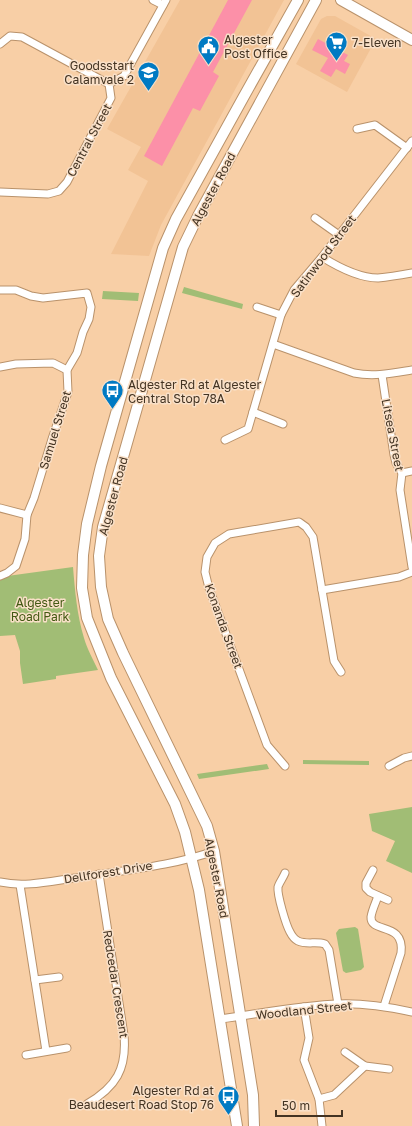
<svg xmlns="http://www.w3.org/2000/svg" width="412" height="1126" font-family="'Golos Text',sans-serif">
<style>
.built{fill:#f2c395}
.green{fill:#a1bd75}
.building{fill:#fc90a8}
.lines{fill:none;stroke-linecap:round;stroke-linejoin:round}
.street-casing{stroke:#b9926b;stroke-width:9}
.secondary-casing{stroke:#b9926b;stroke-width:12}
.street{stroke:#fff;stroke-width:7}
.secondary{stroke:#fff;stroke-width:10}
.labels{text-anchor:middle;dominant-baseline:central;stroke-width:3;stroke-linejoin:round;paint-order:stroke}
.poi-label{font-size:12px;fill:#433322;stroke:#f9e0c8;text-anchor:start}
.street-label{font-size:12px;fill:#433322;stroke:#f9e0c8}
.park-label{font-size:12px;fill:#435913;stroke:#f9e0c8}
</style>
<rect width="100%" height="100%" fill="#f8cfa6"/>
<g class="built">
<polygon points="180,0 284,0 161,225 149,256 111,254 148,181 128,170 141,147 107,129"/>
<polygon points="327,16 335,16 376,39 347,92 296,64 321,19"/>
</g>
<g class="green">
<polygon points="184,287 243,304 242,309 182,293"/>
<polygon points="103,291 139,293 138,301 102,299"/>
<path d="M73,567C75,591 77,615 84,638C87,649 93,659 98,670L56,676V679L23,684L20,663V651L15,635L0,636V577Z"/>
<polygon points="303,760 369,761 369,765 303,764"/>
<polygon points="267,764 269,769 199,779 197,774"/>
<polygon points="412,807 412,873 386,861 395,841 372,831 369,814"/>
<polygon points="355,927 358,929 364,967 361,970 346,973 343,971 336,933 339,929"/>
</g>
<g class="building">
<polygon points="228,0 252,0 213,72 219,76 200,111 193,108 162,166 144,156"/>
<polygon points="318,39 348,55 344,61 350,64 345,74 336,69 331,77 320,71 328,58 312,50"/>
</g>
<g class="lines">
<defs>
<g id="street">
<polyline points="153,0 163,5"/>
<polyline points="0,44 10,36 22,37 109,84"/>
<polyline points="357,129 375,125 407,148"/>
<polyline points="0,192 48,194 59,191 67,182 111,98 109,84 124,76 166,0"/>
<polyline points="315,218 339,235"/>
<path d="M322,257C338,267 358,278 378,278C389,277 401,275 412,273"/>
<polyline points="0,290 16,290 31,296 43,298 87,293 91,307 89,319 83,332 77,353 67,370 68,392 52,439 34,498 27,515 25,539 16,566 7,573 0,576"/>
<polyline points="257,307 281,315"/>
<path d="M273,344L354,373C374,377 393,373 412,370"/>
<polyline points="0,367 16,364 53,363 67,370"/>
<polyline points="382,375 394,455 396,463 402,473 400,490 412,567"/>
<polyline points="253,412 283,424"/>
<polyline points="225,440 248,429 281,315 294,290 322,257 412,141"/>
<polyline points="402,473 412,471"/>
<polyline points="0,508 27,515"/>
<polyline points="322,590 399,577 412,572"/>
<polyline points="285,766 267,745 209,588 205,572 207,557 215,543 229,534 299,522 306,527 313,537 334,661 341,672"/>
<polyline points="389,766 404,758 412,756"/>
<polyline points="373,870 366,883 366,888 370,892 388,900"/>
<path d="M285,873C283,878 279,883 278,887C277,895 286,925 290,932C292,936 294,939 298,941C307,945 316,941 325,944L329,950L338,1004"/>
<path d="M0,882C27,888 55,880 82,877C125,870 173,866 214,851"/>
<polyline points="20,885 46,1051"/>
<path d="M378,896C376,902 372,910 371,917C370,934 405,921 401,953L384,1006"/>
<polyline points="35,980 59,977"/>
<polyline points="304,1007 309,1038 304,1060 319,1099 322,1126"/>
<path d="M220,1019C259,1014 299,1005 339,1004C364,1003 388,1007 412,1012"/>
<polyline points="345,1052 365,1066 389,1069"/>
<polyline points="26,1055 67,1048"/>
<polyline points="319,1099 334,1095 365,1066"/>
<path d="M87,1104C116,1087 127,1069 124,1035L99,874"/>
</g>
<g id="secondary">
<polyline points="341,0 412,40"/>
<polyline points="237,1126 199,890 185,832 175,804 111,678 87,618 82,588 83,555 87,524 101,466 163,248 176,219 243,98 298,0"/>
<polyline points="254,1126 253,1095 214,851 207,826 123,653 108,619 101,587 99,556 103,527 183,247 198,216 316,0"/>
</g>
</defs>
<use href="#street" class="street-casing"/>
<use href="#secondary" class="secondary-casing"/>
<use href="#street" class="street"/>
<use href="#secondary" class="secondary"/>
</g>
<defs>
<symbol id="supermarket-pin" viewBox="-11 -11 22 30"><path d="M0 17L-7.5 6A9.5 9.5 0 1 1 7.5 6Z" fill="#007ac3" stroke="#f9e0c8"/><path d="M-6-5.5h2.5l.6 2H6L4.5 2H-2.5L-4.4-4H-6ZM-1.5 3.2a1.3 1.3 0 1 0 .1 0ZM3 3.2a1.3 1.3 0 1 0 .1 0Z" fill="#fff"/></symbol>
<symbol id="civic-pin" viewBox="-11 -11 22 30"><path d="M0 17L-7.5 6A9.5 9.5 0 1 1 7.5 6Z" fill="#007ac3" stroke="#f9e0c8"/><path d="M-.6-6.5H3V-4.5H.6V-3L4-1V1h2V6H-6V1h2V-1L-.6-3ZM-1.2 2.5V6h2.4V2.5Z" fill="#fff"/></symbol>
<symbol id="school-pin" viewBox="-11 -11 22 30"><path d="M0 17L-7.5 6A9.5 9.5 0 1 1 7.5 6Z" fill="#007ac3" stroke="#f9e0c8"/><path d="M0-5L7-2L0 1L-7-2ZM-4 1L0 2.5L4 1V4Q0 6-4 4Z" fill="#fff"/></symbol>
<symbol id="bus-pin" viewBox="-11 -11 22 30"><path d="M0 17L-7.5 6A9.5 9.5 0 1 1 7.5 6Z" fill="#007ac3" stroke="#f9e0c8"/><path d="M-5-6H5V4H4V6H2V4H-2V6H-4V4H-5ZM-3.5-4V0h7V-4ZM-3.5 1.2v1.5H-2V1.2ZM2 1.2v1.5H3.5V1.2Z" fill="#fff"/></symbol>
</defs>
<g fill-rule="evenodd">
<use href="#supermarket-pin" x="324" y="30" width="25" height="34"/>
<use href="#civic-pin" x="196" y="34" width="25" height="34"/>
<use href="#school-pin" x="136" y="60" width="25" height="34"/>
<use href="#bus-pin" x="100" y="378" width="25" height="34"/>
<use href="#bus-pin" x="216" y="1084" width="25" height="34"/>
</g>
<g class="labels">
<g class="poi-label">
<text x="224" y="39">Algester<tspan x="224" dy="14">Post Office</tspan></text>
<text x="352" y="42">7-Eleven</text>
<text x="134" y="65" text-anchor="end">Goodsstart<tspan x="134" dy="14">Calamvale 2</tspan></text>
<text x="128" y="384">Algester Rd at Algester<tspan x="128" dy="14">Central Stop 78A</tspan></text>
<text x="214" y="1090" text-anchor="end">Algester Rd at<tspan x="214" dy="14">Beaudesert Road Stop 76</tspan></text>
</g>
<g class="street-label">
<text transform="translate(89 140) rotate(-62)">Central Street</text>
<text transform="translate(213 189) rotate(-62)">Algester Road</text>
<text transform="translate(323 256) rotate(-53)">Satinwood Street</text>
<text transform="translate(55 430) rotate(-73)">Samuel Street</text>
<text transform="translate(393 435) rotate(79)">Litsea Street</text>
<text transform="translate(113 496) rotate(-75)">Algester Road</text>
<text transform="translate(224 626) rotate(70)">Konanda Street</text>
<text transform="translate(108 872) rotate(-9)">Dellforest Drive</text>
<text transform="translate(217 878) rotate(79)">Algester Road</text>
<text transform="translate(116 984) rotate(81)">Redcedar Crescent</text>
<text transform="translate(304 1010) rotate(-6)">Woodland Street</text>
</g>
<g class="park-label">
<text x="40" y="602">Algester<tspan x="40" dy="14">Road Park</tspan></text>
</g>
</g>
<path d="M276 1110v6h66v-6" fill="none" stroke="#433322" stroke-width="2"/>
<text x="282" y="1110" font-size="12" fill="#433322" stroke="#f9e0c8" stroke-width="3" paint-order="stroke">50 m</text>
</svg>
